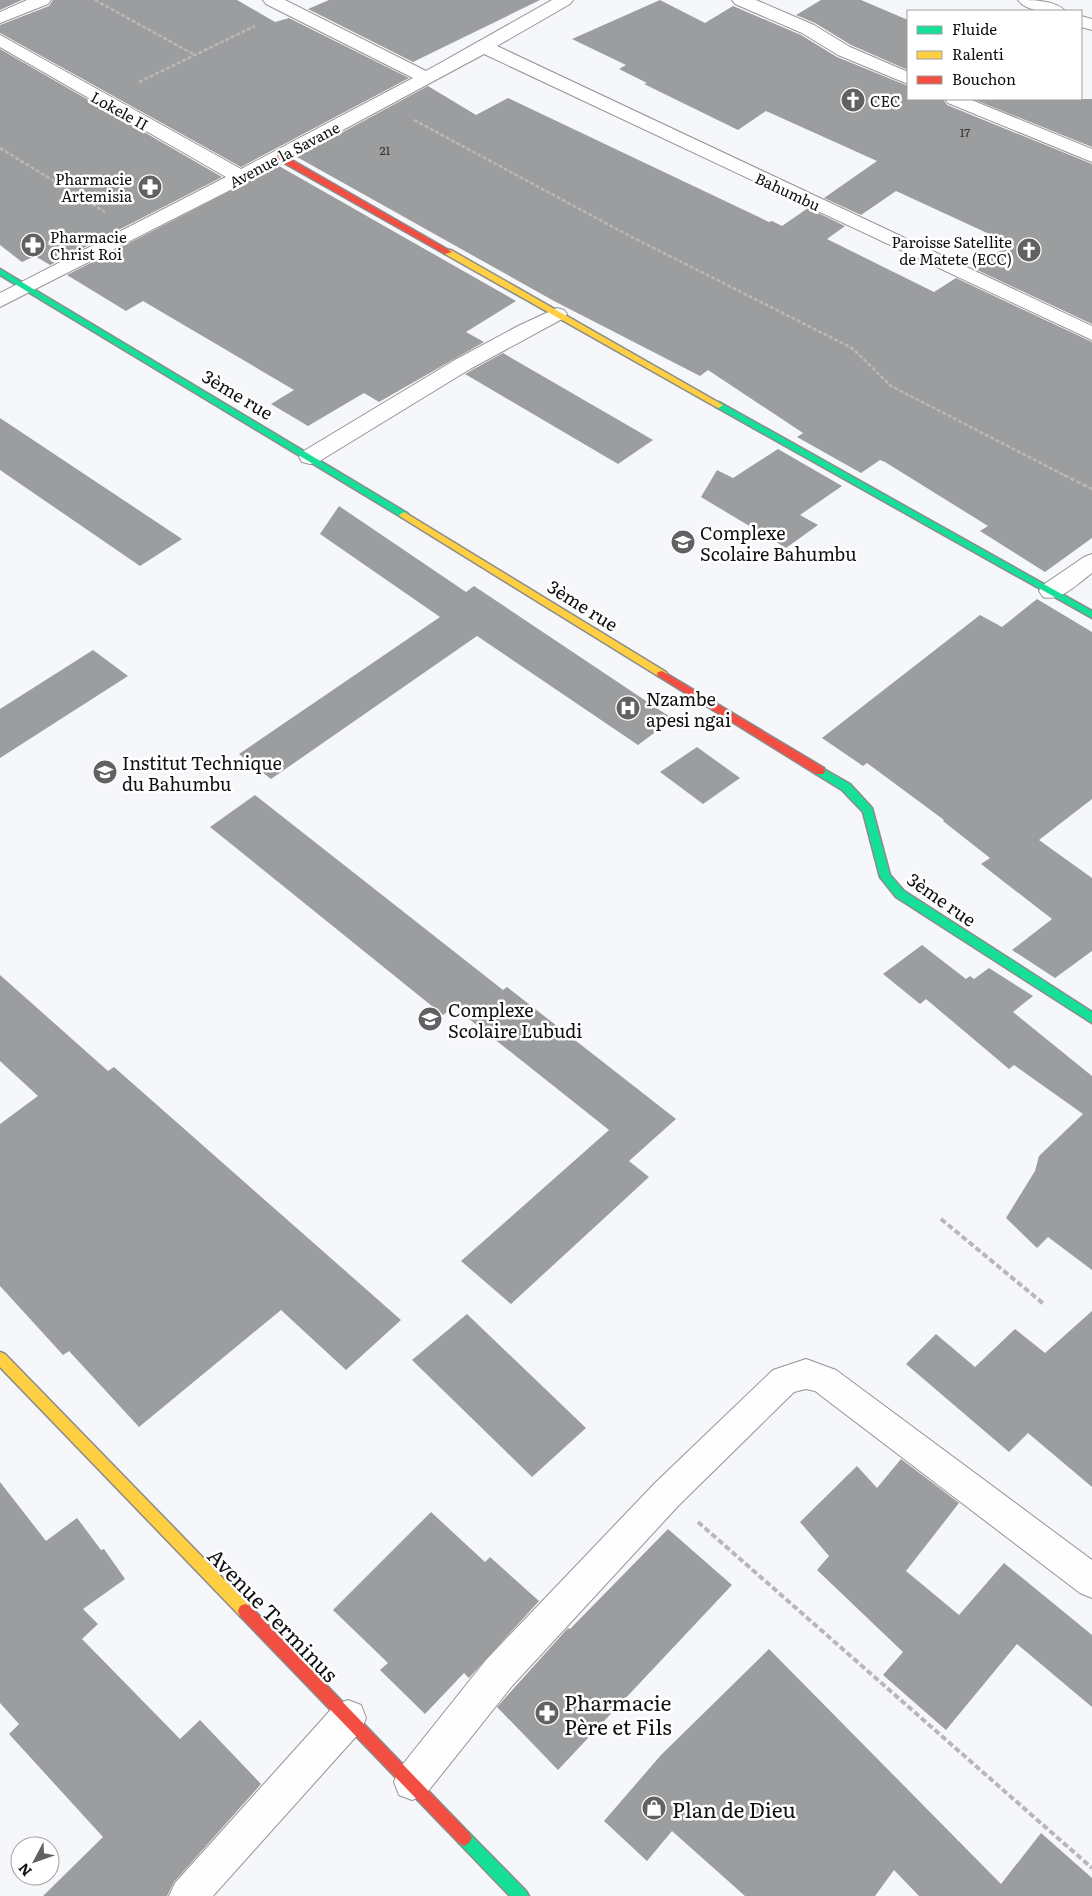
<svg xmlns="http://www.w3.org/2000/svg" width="1092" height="1896" font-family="Literata,serif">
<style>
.building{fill:#9b9d9f}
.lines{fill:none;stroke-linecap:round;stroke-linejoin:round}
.street-casing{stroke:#949496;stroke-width:2}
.fast-casing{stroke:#8a8b8c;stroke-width:3}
.slow-casing{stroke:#8a8b8c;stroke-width:3}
.jam-casing{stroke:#8a8b8c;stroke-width:3}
.path-far2{stroke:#b8b8b9;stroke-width:2.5;stroke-dasharray:4 2;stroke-linecap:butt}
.path-far1{stroke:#b8b8b9;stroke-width:3;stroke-dasharray:4.5 2.5;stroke-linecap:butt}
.path{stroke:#b8b8b9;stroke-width:4;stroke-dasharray:6 3;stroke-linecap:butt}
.street{fill:#fefefe;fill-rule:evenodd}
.fast{fill:#16e098;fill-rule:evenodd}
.slow{fill:#ffcf43;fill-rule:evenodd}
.jam{fill:#f24e42;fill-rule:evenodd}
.labels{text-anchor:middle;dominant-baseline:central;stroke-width:5;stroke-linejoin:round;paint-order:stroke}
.far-number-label{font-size:12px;fill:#333334}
.far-poi-label{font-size:15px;fill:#101010;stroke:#fff;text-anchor:start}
.far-street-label{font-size:15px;fill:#101010;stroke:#fff}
.street-label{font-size:18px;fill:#101010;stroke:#fff}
.poi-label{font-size:18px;fill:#101010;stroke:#fff;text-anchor:start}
.near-street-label{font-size:21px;fill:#101010;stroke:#fff}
.near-poi-label{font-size:21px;fill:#101010;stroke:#fff;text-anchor:start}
</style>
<rect width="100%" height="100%" fill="#f6f7fb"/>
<g class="building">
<polygon points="0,0 22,0 0,10"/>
<polygon points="53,0 237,0 275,22 289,18 409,78 241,167 0,33 0,25 49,6"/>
<polygon points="329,0 540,0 413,62 308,9"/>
<polygon points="660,0 705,23 733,6 801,35 837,57 908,86 908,99 943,99 947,105 1092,164 1092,324 973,268 1011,244 896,191 861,215 824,198 877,161 766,111 738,130 644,84 647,83 619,69 626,65 572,39"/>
<polygon points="821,0 861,0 908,20 908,70 851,45 815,23 796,15"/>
<polygon points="0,49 222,177 50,265 35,256 22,262 0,245"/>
<polygon points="428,86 476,115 508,98 769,222 772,221 782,226 808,208 845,226 827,239 934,292 956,278 1092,342 1092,538 1045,572 980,531 988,526 885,462 880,460 861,473 797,437 803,433 708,370 700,376 554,301 297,157"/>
<polygon points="973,99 1092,99 1092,147"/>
<polygon points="279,166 516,301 466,332 484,342 379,402 364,393 308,426 271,404 294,390 143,301 126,311 67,275"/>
<polygon points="503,353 653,440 618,464 465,374"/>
<polygon points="0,418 182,539 140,566 0,470"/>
<polygon points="778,449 842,486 800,515 818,525 786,548 701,497 717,470 733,478"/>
<polygon points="339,506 466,592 474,586 673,719 638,745 477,636 271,779 239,754 440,617 320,534"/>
<polygon points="1037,599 1092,632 1092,799 1039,840 1092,878 1092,951 1055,978 1012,950 1052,919 981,864 990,858 943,821 944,820 867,763 863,766 822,738 980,615 1002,627"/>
<polygon points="93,650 128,676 0,758 0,709"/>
<polygon points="697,747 740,778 703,804 660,772"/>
<polygon points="255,795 503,990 507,987 676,1119 629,1161 649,1177 511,1304 461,1261 609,1130 454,1007 443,1015 210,827"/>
<polygon points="922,945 966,979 970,976 974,979 989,968 1033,996 1013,1012 1092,1076 1092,1270 1048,1237 1037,1248 1006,1218 1035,1171 1039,1156 1083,1114 1014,1065 1009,1069 926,999 920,1004 883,974"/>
<polygon points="0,975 108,1071 114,1067 401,1320 346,1370 281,1310 139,1427 69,1351 63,1355 0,1286 0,1124 38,1096 0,1061"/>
<polygon points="1092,1311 1092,1487 1028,1433 1009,1452 906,1364 936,1334 975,1367 1015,1329 1045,1353"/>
<polygon points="467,1314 586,1428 532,1477 412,1360"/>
<polygon points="901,1459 959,1503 906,1571 959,1615 1004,1563 1092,1635 1092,1707 1017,1644 946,1730 883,1675 903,1652 817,1570 829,1556 800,1522 857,1466 877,1488"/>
<polygon points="0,1482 46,1541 77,1518 101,1550 104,1549 125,1579 83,1609 98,1624 82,1639 180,1739 200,1720 261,1784 174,1882 167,1896 43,1896 103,1837 9,1734 19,1724 0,1703"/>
<polygon points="431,1512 485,1562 490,1557 539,1601 469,1678 464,1673 425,1714 380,1670 388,1663 333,1610"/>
<polygon points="668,1529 732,1585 558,1770 497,1707 568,1628 570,1629"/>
<polygon points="769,1649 1001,1884 1041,1833 1092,1878 1092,1896 919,1896 894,1870 875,1896 745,1896 672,1831 647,1861 604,1821 661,1755"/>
</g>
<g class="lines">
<defs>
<g id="street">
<polygon points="27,0 51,0 48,4 0,23 0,12"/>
<polygon points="263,0 285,0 426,71 552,0 573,0 570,4 497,46 1092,326 1092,340 484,54 248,181 0,307 0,293 226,177 0,47 0,35 241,169 413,78 266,4"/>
<polygon points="732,0 756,0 814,25 850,47 908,72 908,84 838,55 802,33 735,4"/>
<path d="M1018,0C1032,0 1056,0 1065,11C1051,12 1027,13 1018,0Z"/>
<polygon points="1081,16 1092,19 1092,30 1081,27"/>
<polygon points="945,99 969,99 1092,149 1092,162 948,103"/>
<polygon points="557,308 564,310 567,314 564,318 470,369 318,462 310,464 302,462 299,457 302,452 455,360 518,326"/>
<path d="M1092,554V573C1077,584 1061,602 1043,597L1039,591L1043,585L1084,557Z"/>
<polygon points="806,1359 836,1370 1092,1560 1092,1598 1080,1593 815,1391 806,1389 794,1392 679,1505 512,1686 425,1795 412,1800 399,1795 394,1782 399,1769 486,1660 655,1483 773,1370"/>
<polygon points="348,1700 361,1705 366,1718 361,1731 213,1896 169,1896 175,1883 335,1705"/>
</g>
<g id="fast">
<polygon points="0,269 407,513 409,515 404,518 401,517 0,275"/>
<polygon points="719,402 1092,611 1092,618 716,407 715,405"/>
<polygon points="820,767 850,784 872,808 890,875 904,891 1092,1012 1092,1023 896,897 880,877 863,812 842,790 816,774 815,771 816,768"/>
<polygon points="464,1830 469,1833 526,1891 529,1896 510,1896 459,1843 456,1838 459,1833"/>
</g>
<g id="slow">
<polygon points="445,250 451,250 723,405 719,408 716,407 445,254"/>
<polygon points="404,512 666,672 667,674 666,676 658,676 401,517 399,515"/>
<polygon points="0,1352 5,1354 250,1606 252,1611 250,1616 245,1618 240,1616 0,1367"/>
</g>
<g id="jam">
<polygon points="277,155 283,155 452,252 445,254 277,159"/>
<polygon points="662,671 824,768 825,771 824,774 816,774 658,676 657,674 658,672"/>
<polygon points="245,1604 250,1606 469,1833 472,1838 469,1843 464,1846 459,1843 240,1616 238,1611 240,1606"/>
</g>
</defs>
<use href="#street" class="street-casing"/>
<use href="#fast" class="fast-casing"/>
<use href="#slow" class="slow-casing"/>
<use href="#jam" class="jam-casing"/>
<g class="path-far2">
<polyline points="95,0 193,54"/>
<polyline points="139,82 255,26"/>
<polyline points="414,120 626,234 852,348 891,386 1066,476"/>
<polyline points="0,148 105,212"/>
</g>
<polyline class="path-far1" points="1064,475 1092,489"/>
<g class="path">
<polyline points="941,1219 1045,1305"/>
<polyline points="698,1522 1092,1868"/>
</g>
<use href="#street" class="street"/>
<use href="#fast" class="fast"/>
<use href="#slow" class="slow"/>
<use href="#jam" class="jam"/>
</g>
<defs>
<symbol id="church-disc" viewBox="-11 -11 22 22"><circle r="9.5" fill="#606162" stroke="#fff"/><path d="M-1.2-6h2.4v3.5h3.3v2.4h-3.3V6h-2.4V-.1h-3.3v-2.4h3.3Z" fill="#fff"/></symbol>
<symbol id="pharmacy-disc" viewBox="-11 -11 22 22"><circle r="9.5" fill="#606162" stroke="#fff"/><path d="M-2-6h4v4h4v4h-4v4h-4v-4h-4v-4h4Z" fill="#fff"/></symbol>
<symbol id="school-disc" viewBox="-11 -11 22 22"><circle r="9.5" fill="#606162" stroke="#fff"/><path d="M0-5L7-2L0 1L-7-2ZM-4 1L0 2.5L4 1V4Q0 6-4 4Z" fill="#fff"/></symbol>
<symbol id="hospital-disc" viewBox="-11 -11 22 22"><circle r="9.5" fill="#606162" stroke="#fff"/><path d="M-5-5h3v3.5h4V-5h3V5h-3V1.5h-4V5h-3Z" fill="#fff"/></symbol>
<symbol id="shop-disc" viewBox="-11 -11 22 22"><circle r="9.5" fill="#606162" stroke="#fff"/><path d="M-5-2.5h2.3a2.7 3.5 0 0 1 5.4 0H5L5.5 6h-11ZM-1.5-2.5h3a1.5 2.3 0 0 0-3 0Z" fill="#fff"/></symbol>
</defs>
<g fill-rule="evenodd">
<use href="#church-disc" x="839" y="86" width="28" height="28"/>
<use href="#pharmacy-disc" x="136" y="173" width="28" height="28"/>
<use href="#pharmacy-disc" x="19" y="231" width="28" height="28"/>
<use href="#church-disc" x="1015" y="236" width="28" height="28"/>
<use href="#school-disc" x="669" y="528" width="28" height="28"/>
<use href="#hospital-disc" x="614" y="694" width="28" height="28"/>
<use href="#school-disc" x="91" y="758" width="28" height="28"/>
<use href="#school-disc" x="416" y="1005" width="28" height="28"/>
<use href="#pharmacy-disc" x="533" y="1699" width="28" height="28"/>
<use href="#shop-disc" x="640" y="1794" width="28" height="28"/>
</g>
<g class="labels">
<g class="far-number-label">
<text x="965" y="132">17</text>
<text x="385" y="150">21</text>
</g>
<g class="far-poi-label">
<text x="870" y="100">CEC</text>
<text x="132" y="178" text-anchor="end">Pharmacie<tspan x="132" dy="17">Artemisia</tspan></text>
<text x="50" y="236">Pharmacie<tspan x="50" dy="17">Christ Roi</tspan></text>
<text x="1012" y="241" text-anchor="end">Paroisse Satellite<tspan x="1012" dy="17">de Matete (ECC)</tspan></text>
</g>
<g class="far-street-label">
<text transform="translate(120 110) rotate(29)">Lokele II</text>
<text transform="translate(284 154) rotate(-28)">Avenue la Savane</text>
<text transform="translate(788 191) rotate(25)">Bahumbu</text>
</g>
<g class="street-label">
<text transform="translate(238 394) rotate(31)">3ème rue</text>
<text transform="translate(583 605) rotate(32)">3ème rue</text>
<text transform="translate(942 899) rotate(35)">3ème rue</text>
</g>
<g class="poi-label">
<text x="700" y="532">Complexe<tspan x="700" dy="21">Scolaire Bahumbu</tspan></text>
<text x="646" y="698">Nzambe<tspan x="646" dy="21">apesi ngai</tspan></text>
<text x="122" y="762">Institut Technique<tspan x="122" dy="21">du Bahumbu</tspan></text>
<text x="448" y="1009">Complexe<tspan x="448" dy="21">Scolaire Lubudi</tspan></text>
</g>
<g class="near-street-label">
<text transform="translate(274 1614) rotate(46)">Avenue Terminus</text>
</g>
<g class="near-poi-label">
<text x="564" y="1701">Pharmacie<tspan x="564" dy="24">Père et Fils</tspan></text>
<text x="672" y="1808">Plan de Dieu</text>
</g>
</g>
<rect x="907" y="10" width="175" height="90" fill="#ffffff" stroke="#9f9f9f"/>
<rect x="917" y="26" width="25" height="8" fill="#16e098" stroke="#9f9f9f"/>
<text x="952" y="35" font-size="15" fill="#101010">Fluide</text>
<rect x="917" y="51" width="25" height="8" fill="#ffcf43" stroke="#9f9f9f"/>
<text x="952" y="60" font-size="15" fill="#101010">Ralenti</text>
<rect x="917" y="76" width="25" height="8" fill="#f24e42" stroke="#9f9f9f"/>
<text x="952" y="85" font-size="15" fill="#101010">Bouchon</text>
<g transform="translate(35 1861) rotate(229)"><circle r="24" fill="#ffffff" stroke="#9f9f9f"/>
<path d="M0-4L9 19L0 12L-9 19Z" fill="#606162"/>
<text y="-8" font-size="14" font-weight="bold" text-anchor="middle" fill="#101010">N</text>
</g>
</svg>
